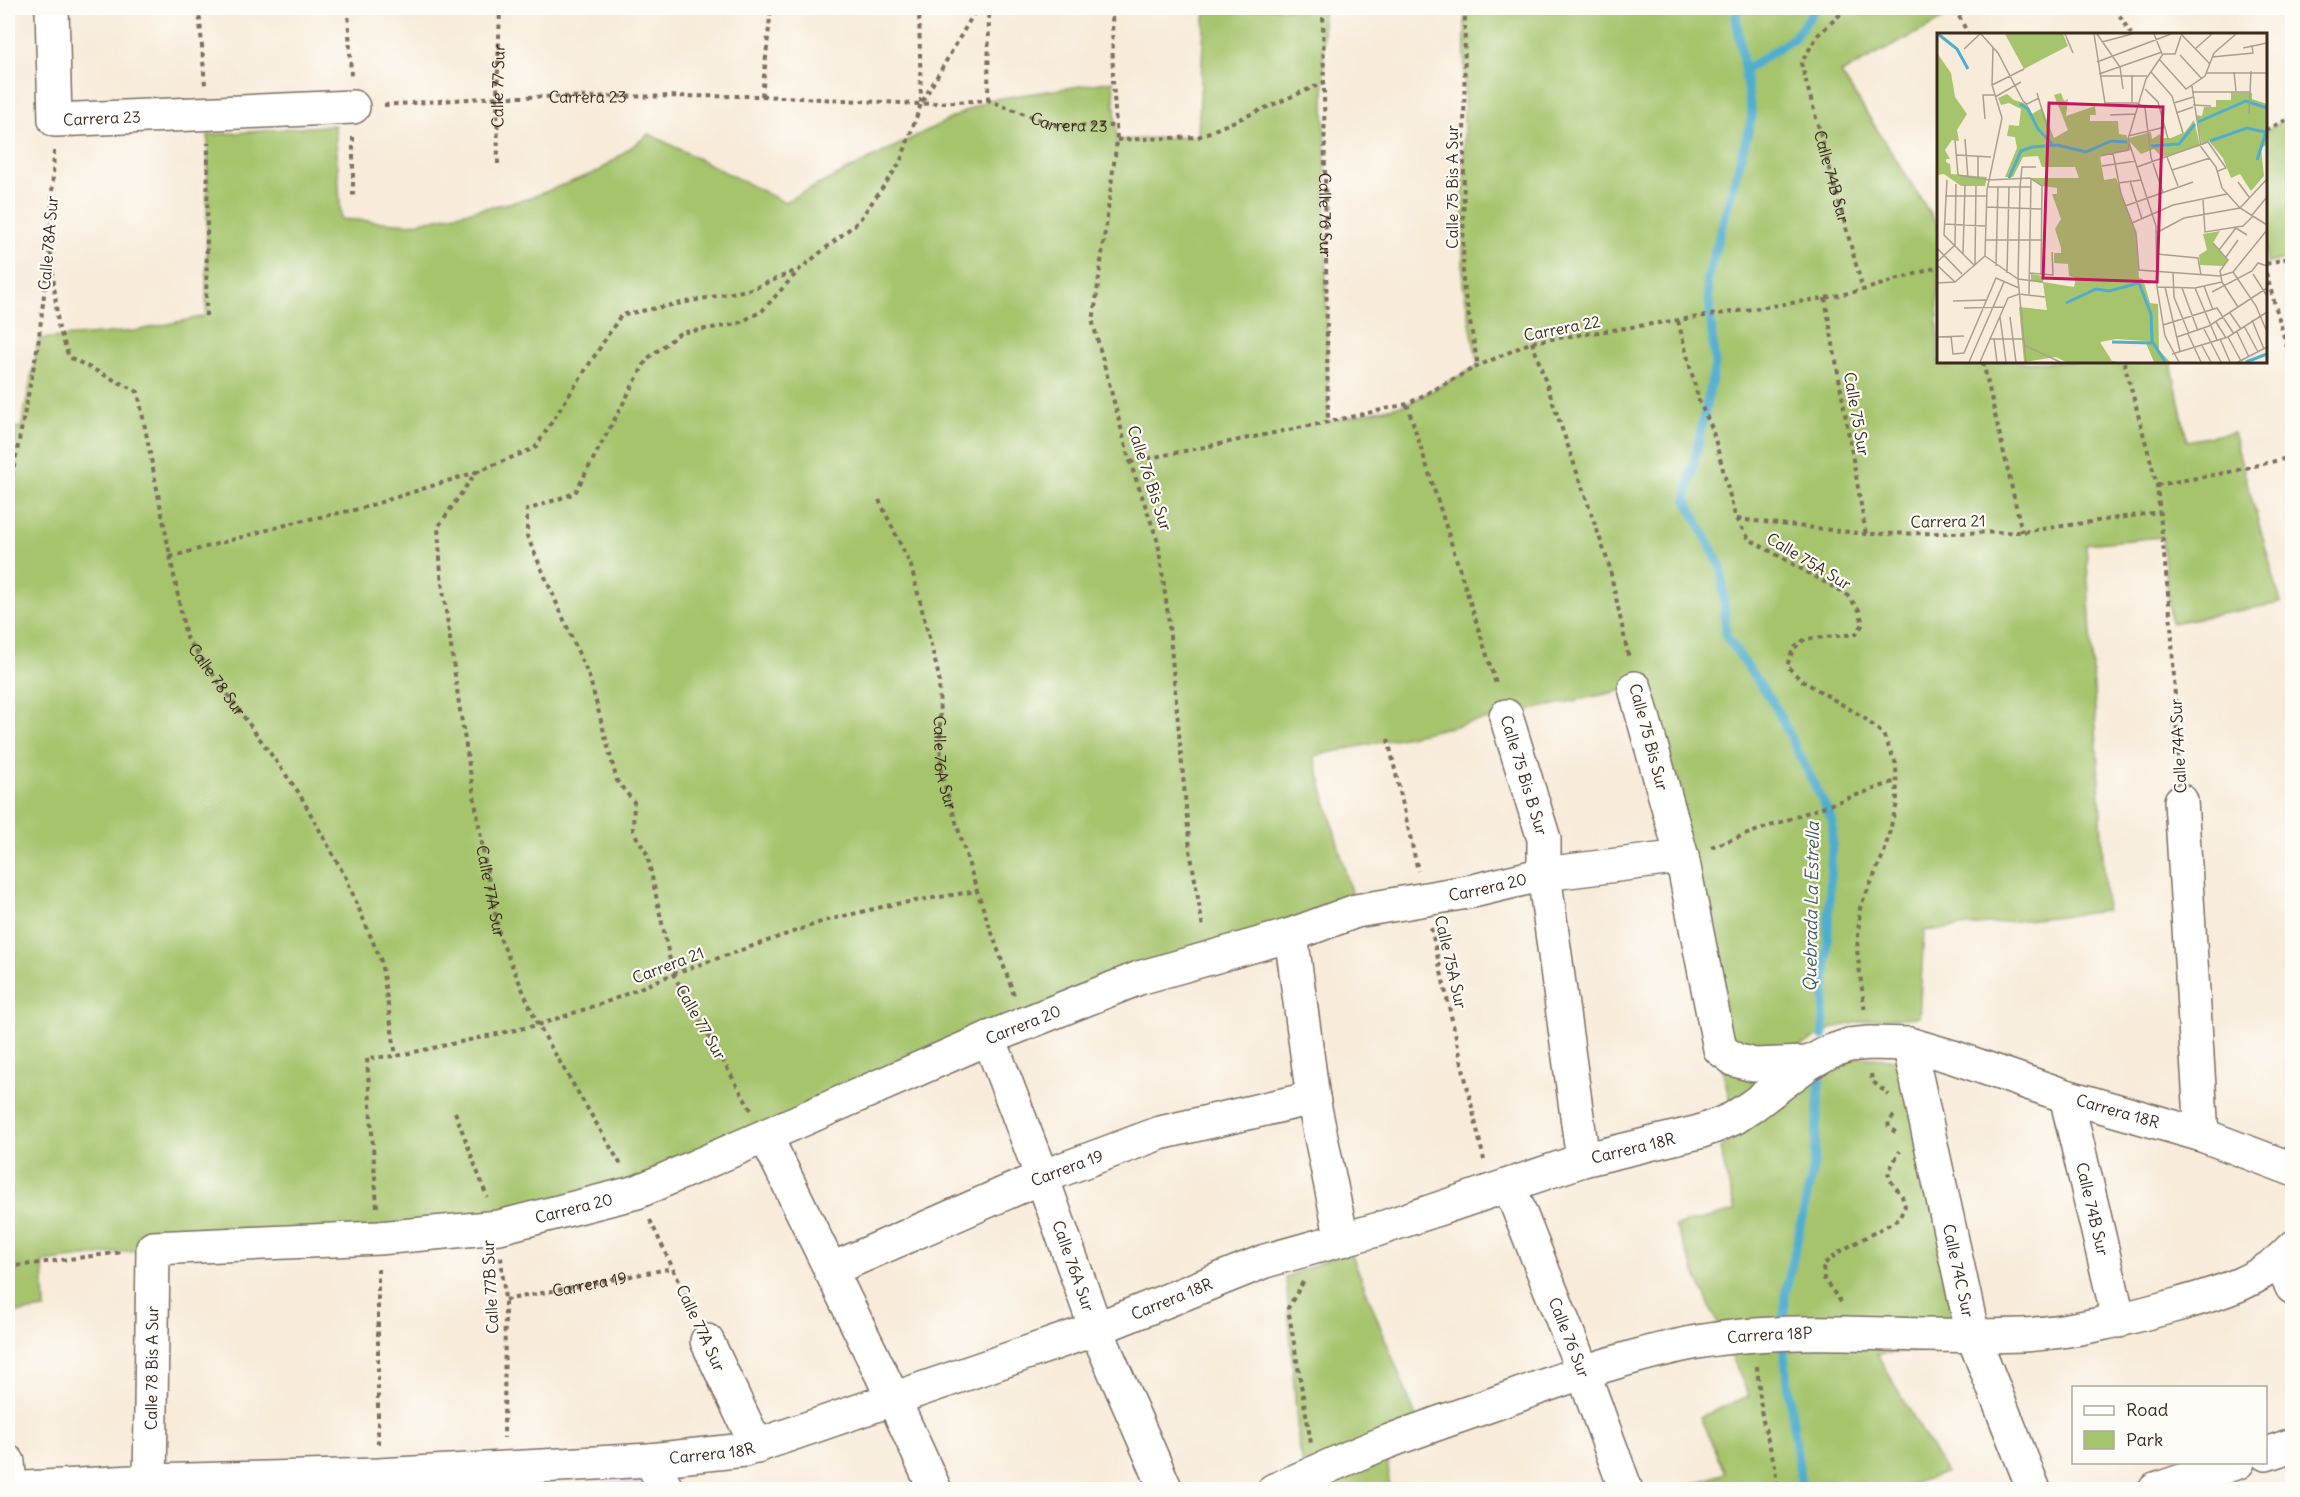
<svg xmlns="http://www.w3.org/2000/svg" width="2300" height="1497" font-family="Delius,sans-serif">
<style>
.built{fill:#e2d4f3}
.green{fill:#a5c46c;stroke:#707745;stroke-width:1.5}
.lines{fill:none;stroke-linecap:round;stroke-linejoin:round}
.stream{stroke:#4fadce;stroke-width:9}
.minor-casing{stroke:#7d6e5f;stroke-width:36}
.path{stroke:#7d6e5f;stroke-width:4;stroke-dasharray:4.5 4.5;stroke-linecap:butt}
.minor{stroke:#fff;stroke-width:33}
.labels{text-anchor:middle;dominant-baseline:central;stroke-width:4.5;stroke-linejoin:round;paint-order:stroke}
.street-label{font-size:16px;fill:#3b2a1e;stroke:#fdfcf7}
.water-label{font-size:18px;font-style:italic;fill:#435e64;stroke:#fdfcf7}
.inset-river{fill:none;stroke:#4fadce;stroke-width:3}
.inset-road{fill:none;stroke:#ac9e8e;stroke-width:1.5}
.view{fill:#c2185b;fill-opacity:0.15;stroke:#c2185b;stroke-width:3}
.inset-edge{fill:none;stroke:#3b2a1e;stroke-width:3}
</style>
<rect width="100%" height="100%" fill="#fdfcf7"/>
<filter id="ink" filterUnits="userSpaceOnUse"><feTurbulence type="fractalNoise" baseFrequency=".0167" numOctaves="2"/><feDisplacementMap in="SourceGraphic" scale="12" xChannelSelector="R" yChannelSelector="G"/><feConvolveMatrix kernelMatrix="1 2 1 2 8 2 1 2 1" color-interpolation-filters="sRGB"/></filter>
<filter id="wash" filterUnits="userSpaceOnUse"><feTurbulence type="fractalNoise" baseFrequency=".008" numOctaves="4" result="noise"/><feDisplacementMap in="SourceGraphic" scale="24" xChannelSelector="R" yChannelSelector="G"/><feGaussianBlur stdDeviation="1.35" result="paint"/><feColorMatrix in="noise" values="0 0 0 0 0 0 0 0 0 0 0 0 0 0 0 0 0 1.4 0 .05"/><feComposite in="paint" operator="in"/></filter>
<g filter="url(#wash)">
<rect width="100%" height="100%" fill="#f8ebd9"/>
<polygon class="built" points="647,1477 654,1490 495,1490 495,1488"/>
<g class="green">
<polygon points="1205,8 1323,8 1328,422 1407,404 1478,366 1463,284 1465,8 1936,8 1942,20 1841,73 1938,226 1938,362 2171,362 2187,441 2233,432 2281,603 2171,623 2162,537 2086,544 2106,911 1924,931 1919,1017 1875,1019 1832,1028 1797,1048 1757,1085 1730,1102 1634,688 1314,756 1356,911 766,1137 499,1227 153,1248 43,1262 45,1309 8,1314 8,427 21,428 39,339 135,331 206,316 208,135 335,125 341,219 410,224 527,199 599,171 649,134 784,202 988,100 1113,81 1117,140 1198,136"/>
<polygon points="2292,117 2292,257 2266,264 2266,130"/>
<polygon points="1858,1057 1902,1060 1967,1348 1877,1354 1946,1473 1897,1489 1681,1489 1725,1473 1700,1417 1749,1396 1675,1226 1735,1211 1720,1148 1757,1123 1802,1085 1837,1061"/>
<polygon points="1350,1250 1426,1442 1388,1457 1389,1489 1309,1489 1299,1451 1286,1277"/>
</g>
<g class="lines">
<g class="stream">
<polyline points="1738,8 1736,18 1752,117 1707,280 1715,365 1686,499 1722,569 1726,636 1775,706 1833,822 1823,1037"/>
<polyline points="1745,70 1794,38 1816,8"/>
<polyline points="1784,1315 1785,1295 1814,1164 1820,1075"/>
<polyline points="1783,1346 1802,1490"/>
</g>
</g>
</g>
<g filter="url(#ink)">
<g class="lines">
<defs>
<g id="minor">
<path id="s9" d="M52,8L55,120L353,107"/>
<polyline points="1635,688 1682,857 1720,1049 1735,1060 1754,1065 1809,1063"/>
<path id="s10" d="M1506,716L1544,839V874L1583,1160"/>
<polyline points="2181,801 2202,1135"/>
<polyline points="1291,935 1313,1098 1342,1240"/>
<path id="s11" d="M989,1038L1042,1177L1096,1329L1166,1490"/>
<path id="s12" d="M1909,1044L1973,1336L2034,1490"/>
<path id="s13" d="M2066,1096L2119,1321"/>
<polyline points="766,1137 894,1400 935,1490"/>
<path id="s14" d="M1509,1185L1583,1372L1626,1490"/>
<polyline points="2280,1262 2292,1287"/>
<path id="s15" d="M830,1270L1042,1177L1160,1133L1313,1098"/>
<polyline points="707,1341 757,1447"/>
<polyline points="2266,1454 2292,1445"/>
<polyline points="650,1460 667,1490"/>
<polyline points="8,1462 10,1489"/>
<path id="s16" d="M8,1489L150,1481L378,1475L650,1460L745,1450L1096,1329L1265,1261L1376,1230L1583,1160L1699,1132L1718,1125L1734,1118L1752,1106L1809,1063L1829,1052L1849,1045L1869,1043L1909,1044L1953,1057L2066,1096L2202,1135L2292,1169"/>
<path id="s17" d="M150,1490L153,1248L379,1238L499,1227L637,1192L989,1038L1139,978L1291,935L1356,911L1473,891L1544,874L1682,857"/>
<path id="s18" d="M1274,1490C1310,1475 1346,1458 1382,1444C1425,1427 1469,1413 1513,1397C1573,1375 1634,1354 1697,1342C1804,1323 1915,1340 2023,1335C2076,1332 2129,1318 2180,1304C2222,1292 2262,1281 2292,1248"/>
<polyline points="2155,1490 2238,1462"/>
</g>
</defs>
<use href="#minor" class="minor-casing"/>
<g class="path">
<polyline points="199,8 205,85"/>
<polyline points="348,8 351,76"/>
<polyline points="919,8 921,103"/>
<polyline points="1112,8 1113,81 1117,140 1093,323 1130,462 1158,542 1168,615 1190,850 1203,928"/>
<path id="s1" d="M1323,8L1328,422"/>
<polyline points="1465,8 1463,284 1478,366"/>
<path id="s2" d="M1847,8L1818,35L1801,63L1863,290"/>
<polyline points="1955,8 1968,34"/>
<polyline points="2115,8 2131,34"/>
<polyline points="762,96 771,8"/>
<polyline points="988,100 989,8"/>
<path id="s3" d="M384,105L497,97L762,96L921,104L988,100L1053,125L1116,126"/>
<polyline points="2266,130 2292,117"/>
<polyline points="353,137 353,199"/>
<polyline points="1117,140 1198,137 1323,83"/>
<path id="s4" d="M498,164L497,97L500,8"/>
<path id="s5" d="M50,244L58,325L69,357L138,392L186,637L299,793L346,878L381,961L396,1056"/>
<polyline points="50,245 54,151"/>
<polyline points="2266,264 2292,257"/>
<polyline points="2266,273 2292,365"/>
<polyline points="1825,298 1866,534"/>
<polyline points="206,316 208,143"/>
<polyline points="1678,321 1699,401 1712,428 1736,519 1749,539 1847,595 1859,610 1863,624 1856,634 1805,639 1793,649 1787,666 1801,680 1863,717 1883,734 1896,764 1897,803 1884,853 1860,908 1857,950 1865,1013"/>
<polyline points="1532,342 1609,565 1629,659"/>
<polyline points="1983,362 2022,532"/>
<polyline points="2124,362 2157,485 2171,623 2179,771"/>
<polyline points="1407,404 1497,687"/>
<polyline points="1130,462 1328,422 1407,404 1478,366 1532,342 1825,298 1863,290 1938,267"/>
<polyline points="476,472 535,448 621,315 752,289 797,270"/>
<polyline points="12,476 38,345 49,253"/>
<polyline points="2157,485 2225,473 2292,457"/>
<path id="s6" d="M879,500L911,566L939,677L941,773L977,891L1014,995"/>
<polyline points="1737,519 1866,534 2022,532 2159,512"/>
<path id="s7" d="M170,557L300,521L359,509L476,472L438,527L441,575L459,704L484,856L500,938L538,1025L621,1165"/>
<polyline points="1388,739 1418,871"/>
<polyline points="1711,847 1896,781"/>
<polyline points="1431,928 1484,1160"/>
<polyline points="1871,1074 1872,1081 1889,1095"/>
<polyline points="751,1110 673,974 647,854 633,831 634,802 617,781 590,679 527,536 527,510 575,493 647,359 680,333 737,324 762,311 800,269 858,222 900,163 921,104 977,8"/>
<polyline points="455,1112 487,1197"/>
<polyline points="1894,1116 1888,1122 1889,1128 1896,1132"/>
<polyline points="377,1207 367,1058 396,1056 538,1025 612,1000 673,974 824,921 890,905 977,891"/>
<polyline points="650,1220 694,1313"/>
<polyline points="501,1257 505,1300 504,1438"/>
<polyline points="8,1267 123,1252"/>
<polyline points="1303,1282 1288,1308 1311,1443"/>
<path id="s8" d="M505,1300L673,1268"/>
<polyline points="1841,1302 1824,1279 1823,1265 1839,1252 1899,1219 1905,1206 1902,1196 1890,1180 1888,1172 1900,1151"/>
<polyline points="1757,1366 1762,1417 1775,1466 1777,1490"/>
<polyline points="378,1444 378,1269"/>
</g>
<use href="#minor" class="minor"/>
</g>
</g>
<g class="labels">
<g class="street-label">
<text stroke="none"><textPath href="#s4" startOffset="78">Calle 77 Sur</textPath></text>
<text stroke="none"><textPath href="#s3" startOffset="204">Carrera 23</textPath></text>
<text stroke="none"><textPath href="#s9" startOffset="159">Carrera 23</textPath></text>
<text stroke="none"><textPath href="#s3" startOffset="690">Carrera 23</textPath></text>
<text stroke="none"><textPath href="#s2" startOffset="190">Calle 74B Sur</textPath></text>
<text transform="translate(1452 187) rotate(-90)">Calle 75 Bis A Sur</text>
<text stroke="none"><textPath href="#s1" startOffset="207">Calle 76 Sur</textPath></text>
<text transform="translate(48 243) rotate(-85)">Calle 78A Sur</text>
<text transform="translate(1562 328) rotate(-11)">Carrera 22</text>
<text transform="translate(1857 414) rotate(80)">Calle 75 Sur</text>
<text transform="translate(1150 478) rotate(72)">Calle 76 Bis Sur</text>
<text transform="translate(1948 521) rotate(-1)">Carrera 21</text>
<text transform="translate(1809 561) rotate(31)">Calle 75A Sur</text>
<text stroke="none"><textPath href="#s5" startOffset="495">Calle 78 Sur</textPath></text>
<text transform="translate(1649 737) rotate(75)">Calle 75 Bis Sur</text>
<text transform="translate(2178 746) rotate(-93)">Calle 74A Sur</text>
<text stroke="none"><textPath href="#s6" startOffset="274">Calle 76A Sur</textPath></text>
<text stroke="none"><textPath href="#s10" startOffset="62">Calle 75 Bis B Sur</textPath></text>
<text stroke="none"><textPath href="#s17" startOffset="1638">Carrera 20</textPath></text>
<text stroke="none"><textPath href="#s7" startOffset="753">Calle 77A Sur</textPath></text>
<text transform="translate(1451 962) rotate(77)">Calle 75A Sur</text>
<text transform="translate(668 965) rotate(-21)">Carrera 21</text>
<text transform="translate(701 1022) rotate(60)">Calle 77 Sur</text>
<text stroke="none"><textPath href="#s17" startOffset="1152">Carrera 20</textPath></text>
<text stroke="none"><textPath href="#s16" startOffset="2199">Carrera 18R</textPath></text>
<text stroke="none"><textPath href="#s16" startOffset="1677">Carrera 18R</textPath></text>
<text stroke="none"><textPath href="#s15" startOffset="258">Carrera 19</textPath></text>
<text stroke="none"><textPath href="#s17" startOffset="666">Carrera 20</textPath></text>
<text stroke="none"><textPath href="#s13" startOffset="116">Calle 74B Sur</textPath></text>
<text stroke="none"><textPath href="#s11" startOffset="243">Calle 76A Sur</textPath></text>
<text stroke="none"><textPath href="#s12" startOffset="232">Calle 74C Sur</textPath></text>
<text stroke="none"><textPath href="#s8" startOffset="86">Carrera 19</textPath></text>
<text transform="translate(490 1287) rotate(-93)">Calle 77B Sur</text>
<text stroke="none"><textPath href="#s16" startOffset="1191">Carrera 18R</textPath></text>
<text transform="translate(701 1328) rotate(65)">Calle 77A Sur</text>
<text stroke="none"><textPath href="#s14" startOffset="164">Calle 76 Sur</textPath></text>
<text stroke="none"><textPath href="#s18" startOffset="522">Carrera 18P</textPath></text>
<text stroke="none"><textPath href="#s17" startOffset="122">Calle 78 Bis A Sur</textPath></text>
<text stroke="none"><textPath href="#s16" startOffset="705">Carrera 18R</textPath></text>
</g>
<g class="water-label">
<text transform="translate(1811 907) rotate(-89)">Quebrada La Estrella</text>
</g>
</g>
<g transform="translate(1937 33)">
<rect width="330" height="330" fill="#f8ebd9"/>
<path d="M68,1H126L131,13L87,36ZM0,20L14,40L18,64L30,81L20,97L22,108L15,107L8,117L13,126H9V129L13,131L14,141L50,144L48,153H24L7,141L0,142ZM294,59L315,60V66L330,71L329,112L324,115L327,143L314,158L303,141L294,145L286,125L272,108L265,112L259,82L265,83L267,74H279V67H294ZM124,60L127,68L131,66L129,83L158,73L159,82H153V88H181L182,101L189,102L195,117L163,123L167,147L179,145L199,200L202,245L206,246L213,270L221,271L222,317L233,329H217L208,308L179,306L163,309L175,328L180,329H129L119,324L87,329L82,274L110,277L106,250L94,248V241L107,243L106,249L137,254L139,245L132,243L131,231L117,230V220H124V215L118,196L124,186L115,161H120V155L105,153L93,145H142L138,134H105L101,123L86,124L76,144H68L80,115L78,104L70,103L72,92L82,93L84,76L72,70L64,72L61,65L70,61L77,67L90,71L95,81L105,75L117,105L131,97L117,62ZM257,87L263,113L225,124L217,116L204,121L192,108V105L214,99L215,106L223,101L225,105H234L248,99ZM283,198L276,210L291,227L286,233L263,232L262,222L270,217L266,201Z" fill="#a5c46c"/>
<path class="inset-river" d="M1,1L20,16L31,36M83,71L91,76L101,96L115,111M261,89L309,68L330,75M273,108L310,95L328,99M214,113L242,111L258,91M320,127L330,96M72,145L84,118L95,114L120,112L149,119L174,108L190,109M129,270L159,256L172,258L202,250L214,281L215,308L228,329M175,309L215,310M309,329L330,321"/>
<path class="inset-road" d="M44,1L61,20L86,68L90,71L102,65M128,1L136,20M157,1L168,70H200L208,75M160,1L183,34L186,56M217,1L225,21M244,1L273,31M165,9L195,1M306,15L330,10M27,16L43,1M258,16L275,1M226,21L209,46L191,106L219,193L220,254L228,303L242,329M226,21H238L244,3M243,22L265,46M275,24L316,20L315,12M222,26L249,56L268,43L277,20L299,1M160,29L234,1M214,39L235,63L246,100M297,39L299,58M270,40H330M162,41L225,19M163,43H210M55,52L87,36M255,53L264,114L279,134L285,155L303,175L330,192M208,56L221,69L231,106M255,59H313M100,60L111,97M58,64L84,49M195,69V42M237,70L256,64M256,72L274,73M208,75L214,124L226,160M239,80L256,74M312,81L314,38M173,82L198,81M48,86L46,62H57M191,103L228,94M28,106L31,145M18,107L21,142L52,147L93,145L105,153L104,241M176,120L184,161L199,200L202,237L283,243L296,239M20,122L54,124M41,123V146M163,123L191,117L192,111M230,124L241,153M165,133L199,128M200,134L271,109L289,135L281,138M235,137L273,125M10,147L7,202L38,233M193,148L205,186M301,149L312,164M181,150L204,147M50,154H94M8,163H49M266,166L268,199L306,193L316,183M188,173L256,149M49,174L105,176M315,182L330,164M195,190L236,172L290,161M7,191L48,193M219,200L247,185L303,175L330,146M48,207H104M276,210L291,227L283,238L285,249L301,274M0,215L25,241M282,217L299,195L310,202M26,221L28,152M220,221L261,225L264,242M48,223L50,157L65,85L55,52L56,15M48,223L81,246L106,249M289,224L301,207M0,229L18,212L19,151M38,231L39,153M0,232L18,249M59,233L61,154M236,239L237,264L252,301M296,239L319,273L330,299M296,239L330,197M70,240L72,154M93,240L116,242L115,219M316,241L330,263M0,250L18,249L48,223M267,253L276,277M220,254L258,255L285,249M228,254L243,318M245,255L261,298M258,255L280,307M275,259L315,238L321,230L330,233M92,261L94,146M16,268L49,267M27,275L67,274M293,280L304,296M63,284L69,329M73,284L79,329M315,287L327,316M279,289L289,305M226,292L280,275L297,301M307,293L321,319M267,296L284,329M300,299L312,324M251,301L264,329M14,303L16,321L27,320L59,245L82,255M0,304L27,303M240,304L272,293L330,255M291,304L304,328M52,306H86M57,306L60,329M283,306L293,329M264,311L274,329M87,312L123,329M235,321L291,304L330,279M32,329L67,249M43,329L71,265L82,261L108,264M89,329L81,246L83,154L85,134H99M301,329L330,314"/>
<path class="view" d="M112,70L226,74L220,249L106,245Z"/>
<rect width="330" height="330" class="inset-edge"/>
</g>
<rect width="2300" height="1497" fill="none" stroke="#fdfcf7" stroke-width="30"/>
<rect x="2072" y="1386" width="195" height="78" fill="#fdfcf7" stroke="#afa8a0" stroke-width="1.5"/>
<rect x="2084" y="1406" width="30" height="9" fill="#ffffff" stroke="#afa8a0" stroke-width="1.5"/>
<text x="2126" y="1416" font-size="18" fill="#3b2a1e">Road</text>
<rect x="2084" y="1431" width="30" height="18" fill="#a5c46c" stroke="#afa8a0" stroke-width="1.5"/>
<text x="2126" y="1446" font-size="18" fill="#3b2a1e">Park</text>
</svg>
